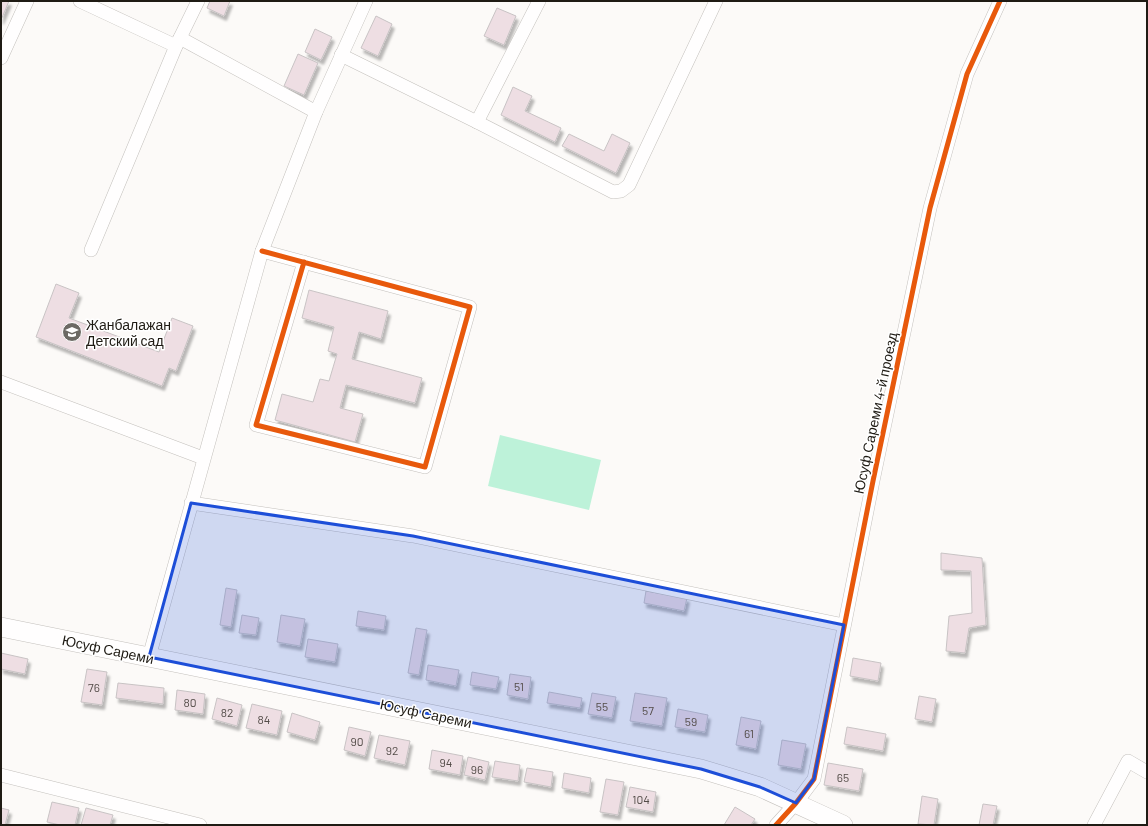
<svg xmlns="http://www.w3.org/2000/svg" width="1148" height="826" font-family="Barlow,sans-serif">
<style>
.green{fill:#bdf2d9}
.building{fill:#eedee3;stroke:#c8c3c4;filter:url(#shadow)}
.lines{fill:none;stroke-linecap:round;stroke-linejoin:round}
.minor-casing{stroke:#c4c1bd;stroke-width:14}
.secondary-casing{stroke:#c4c1bd;stroke-width:20}
.minor{stroke:#fffefe;stroke-width:13}
.secondary{stroke:#fffefe;stroke-width:19}
.cycleway-casing{stroke:#fff;stroke-width:8}
.cycleway{stroke:#e8590c;stroke-width:5}
.marked{fill:#1d4ed8;fill-opacity:0.2;stroke:#1d4ed8;stroke-width:3;stroke-linejoin:round}
.labels{text-anchor:middle;dominant-baseline:central;stroke-width:3;stroke-linejoin:round;paint-order:stroke}
.number-label{font-size:12px;fill:#534c48}
.poi-label{font-size:14px;fill:#1f1b14;stroke:#fff;text-anchor:start}
.street-label{font-size:14px;fill:#1f1b14;stroke:#fff}
</style>
<defs>
<filter id="shadow"><feDropShadow dx="2.5" dy="4.5" stdDeviation="1" flood-color="#0004"/></filter>
</defs>
<rect width="100%" height="100%" fill="#fcfaf8"/>
<polygon class="green" points="500,435 601,460 589,510 488,486"/>
<g class="building">
<polygon points="1,1 9,1 1,20"/>
<polygon points="210,1 230,1 224,16 207,8"/>
<polygon points="497,8 516,16 504,45 484,36"/>
<polygon points="376,16 392,24 378,56 361,48"/>
<polygon points="315,29 332,37 321,60 305,52"/>
<polygon points="298,54 318,63 304,95 284,86"/>
<polygon points="513,87 532,96 525,111 561,128 555,142 501,115"/>
<polygon points="569,134 604,151 612,134 630,143 616,173 562,146"/>
<polygon points="56,284 79,293 69,318 159,352 172,318 193,326 176,371 169,368 162,386 36,337"/>
<polygon points="309,290 388,311 381,339 359,332 352,359 422,378 415,403 346,385 340,408 363,414 355,442 275,420 282,394 313,402 320,379 329,381 337,354 328,351 334,327 302,318"/>
<polygon points="941,553 982,558 986,625 969,628 965,653 946,651 949,616 972,613 971,571 941,570"/>
<polygon points="226,588 237,590 231,627 220,625"/>
<polygon points="646,591 687,598 684,611 644,603"/>
<polygon points="358,611 386,616 384,630 356,626"/>
<polygon points="242,615 259,618 256,635 239,633"/>
<polygon points="281,615 305,619 300,646 277,642"/>
<polygon points="416,628 427,630 419,675 408,673"/>
<polygon points="308,639 338,644 335,662 305,657"/>
<polygon points="1,653 28,659 25,674 1,669"/>
<polygon points="853,658 881,663 878,681 850,676"/>
<polygon points="428,665 459,670 456,686 426,680"/>
<polygon points="87,669 107,672 102,705 81,702"/>
<polygon points="472,672 499,677 496,689 470,685"/>
<polygon points="510,674 531,677 528,699 507,695"/>
<polygon points="118,683 164,688 163,704 116,698"/>
<polygon points="177,690 205,694 203,714 175,710"/>
<polygon points="549,692 582,698 580,708 547,703"/>
<polygon points="592,693 616,697 612,718 588,714"/>
<polygon points="635,693 667,698 662,726 630,721"/>
<polygon points="919,696 936,699 932,722 915,719"/>
<polygon points="217,698 242,705 237,726 212,719"/>
<polygon points="252,704 282,711 277,735 246,728"/>
<polygon points="678,709 708,715 705,732 675,727"/>
<polygon points="292,713 320,722 315,740 287,732"/>
<polygon points="741,717 761,721 756,749 736,745"/>
<polygon points="349,727 371,732 365,756 344,750"/>
<polygon points="847,727 886,734 883,751 844,744"/>
<polygon points="379,735 410,741 405,765 374,758"/>
<polygon points="782,740 806,744 801,769 778,765"/>
<polygon points="432,750 463,756 460,775 429,769"/>
<polygon points="468,757 489,762 485,780 464,775"/>
<polygon points="495,761 520,765 518,781 492,777"/>
<polygon points="828,763 863,769 859,791 824,785"/>
<polygon points="527,768 553,772 551,787 524,782"/>
<polygon points="564,773 591,778 589,793 562,788"/>
<polygon points="606,779 624,782 618,815 600,812"/>
<polygon points="630,787 656,792 653,812 626,807"/>
<polygon points="922,796 938,799 934,825 918,824"/>
<polygon points="52,802 79,808 75,825 60,825 47,822"/>
<polygon points="983,804 997,806 993,825 979,825"/>
<polygon points="735,807 755,819 751,825 724,825"/>
<polygon points="1,808 9,810 5,825 1,825"/>
<polygon points="86,808 113,815 110,825 81,825"/>
</g>
<g class="lines">
<defs>
<g id="minor">
<polyline points="80,1 176,46"/>
<polyline points="180,38 316,112"/>
<polyline points="341,55 477,122 613,192 621,191 629,185 716,1"/>
<polyline points="1,58 27,1"/>
<polyline points="477,122 539,1"/>
<polyline points="91,250 176,46 198,1"/>
<polyline points="262,251 470,307 425,467 256,425 304,262"/>
<polyline points="1,382 203,458"/>
<polyline points="191,503 413,536 844,625"/>
<polyline points="149,657 262,251 316,112 366,1"/>
<polyline points="1,775 200,825"/>
<polyline points="776,825 796,803 814,779 873,481 930,208 967,74 1000,1"/>
<polyline points="1094,825 1128,761 1147,772"/>
</g>
<polyline id="secondary" points="1,627 701,769 760,787 843,825"/>
</defs>
<use href="#minor" class="minor-casing"/>
<use href="#secondary" class="secondary-casing"/>
<use href="#minor" class="minor"/>
<use href="#secondary" class="secondary"/>
<defs>
<g id="cycleway">
<polyline points="262,251 470,307 425,467 256,425 304,262"/>
<polyline points="776,825 796,803 814,779 873,481 930,208 967,74 1000,1"/>
</g>
</defs>
<use href="#cycleway" class="cycleway-casing"/>
<use href="#cycleway" class="cycleway"/>
</g>
<path class="marked" d="M191,503L413,536L844,625L814,779L796,803L760,787L701,769L149,657Z"/>
<defs>
<symbol id="school-disc" viewBox="-11 -11 22 22"><circle r="9.5" fill="#6c6964" stroke="#fff"/><path d="M0-5L7-2L0 1L-7-2ZM-4 1L0 2.5L4 1V4Q0 6-4 4Z" fill="#fff"/></symbol>
</defs>
<g fill-rule="evenodd">
<use href="#school-disc" x="61" y="321" width="22" height="22"/>
</g>
<g class="labels">
<g class="number-label">
<text x="519" y="686">51</text>
<text x="94" y="687">76</text>
<text x="190" y="702">80</text>
<text x="602" y="706">55</text>
<text x="648" y="710">57</text>
<text x="227" y="712">82</text>
<text x="264" y="719">84</text>
<text x="691" y="721">59</text>
<text x="749" y="733">61</text>
<text x="357" y="741">90</text>
<text x="392" y="750">92</text>
<text x="446" y="762">94</text>
<text x="477" y="769">96</text>
<text x="843" y="777">65</text>
<text x="641" y="799">104</text>
</g>
<g class="poi-label">
<text x="86" y="324">Жанбалажан<tspan x="86" dy="16">Детский сад</tspan></text>
</g>
<g class="street-label">
<text transform="translate(875 413) rotate(-78)">Юсуф Сареми 4-й проезд</text>
<text transform="translate(108 649) rotate(12)">Юсуф Сареми</text>
<text transform="translate(426 713) rotate(12)">Юсуф Сареми</text>
</g>
</g>
<rect width="1148" height="826" fill="none" stroke="#1f1b14" stroke-width="4"/>
</svg>
